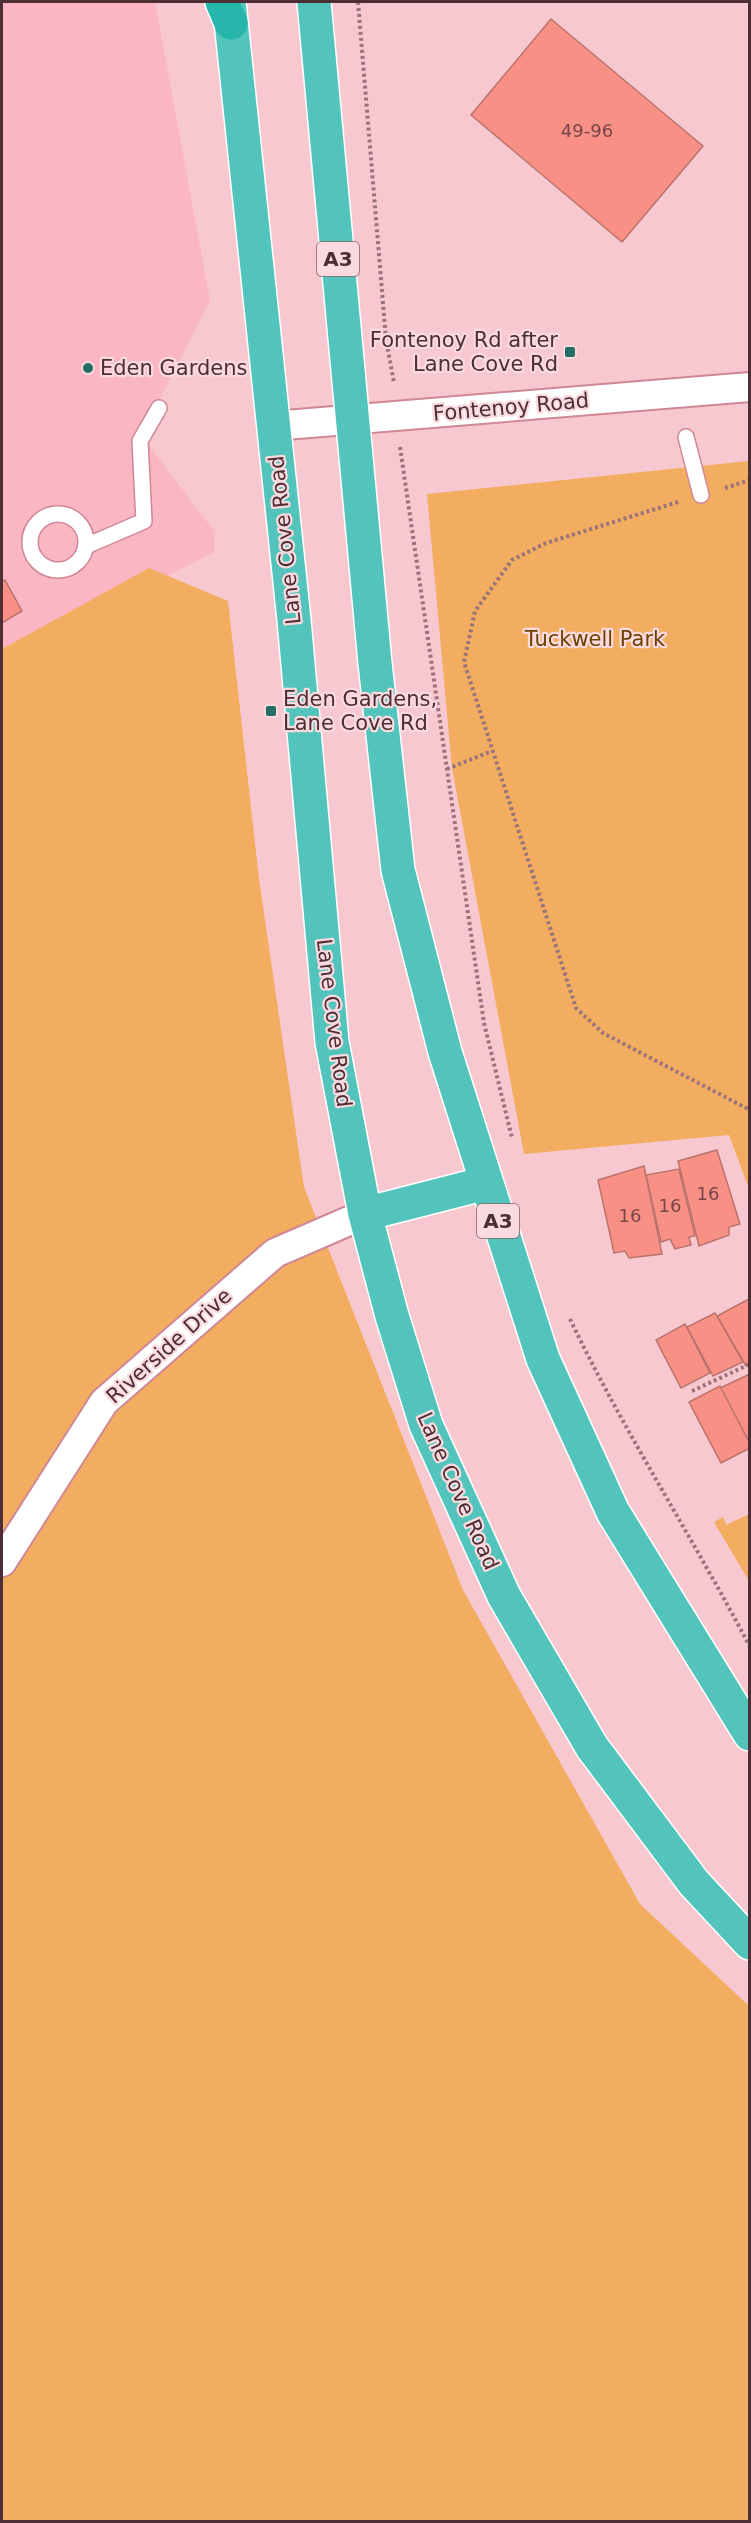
<svg xmlns="http://www.w3.org/2000/svg" width="751" height="2523" font-family="'DejaVu Sans',sans-serif">
<style>
.built{fill:#fab6c2}
.green{fill:#f3ad60}
.building{fill:#f89085;stroke:#ba736b;stroke-width:1.5}
.lines{fill:none;stroke-linecap:round;stroke-linejoin:round}
.service-casing{stroke:#d08795;stroke-width:18}
.minor-casing{stroke:#d08795;stroke-width:32}
.trunk-casing{stroke:#fff;stroke-width:36}
.motorway-casing{stroke:#fff;stroke-width:36}
.path{stroke:#9a747b;stroke-width:4;stroke-dasharray:3 3;stroke-linecap:butt}
.service{stroke:#fff;stroke-width:15}
.minor{stroke:#fff;stroke-width:28}
.trunk{stroke:#52c4bb;stroke-width:33}
.motorway{stroke:#26b5aa;stroke-width:33}
.poi-dot{fill:#246e67;stroke:#fadadf;stroke-width:2}
.labels{text-anchor:middle;dominant-baseline:central;stroke-width:4.5;stroke-linejoin:round;paint-order:stroke}
.number-label{font-size:18px;fill:#784648}
.shield{fill:#fadadf;stroke:#816267;stroke-width:1.5}
.shield-label{font-size:20px;font-weight:bold;fill:#4d2e34}
.poi-label{font-size:21px;fill:#4d2e34;stroke:#fadadf;text-anchor:start}
.street-label{font-size:21px;fill:#4d2e34;stroke:#fadadf}
.park-label{font-size:21px;fill:#6f4100;stroke:#fadadf}
</style>
<rect width="100%" height="100%" fill="#f7c8d0"/>
<polygon class="built" points="2,2 155,2 210,301 141,435 214,531 214,552 2,660"/>
<g class="green">
<polygon points="749,461 749,1189 729,1135 524,1154 452,768 427,494"/>
<polygon points="149,568 228,601 259,879 304,1187 463,1590 640,1904 749,2006 749,2521 2,2522 2,649"/>
<polygon points="749,1514 749,1581 714,1522 723,1517 726,1525"/>
</g>
<g class="building">
<polygon points="551,19 703,146 622,242 471,115"/>
<polygon points="5,580 22,611 2,623 2,582"/>
<polygon points="717,1150 740,1224 729,1227 729,1235 699,1246 678,1161"/>
<polygon points="644,1166 662,1254 629,1258 625,1251 614,1253 598,1180"/>
<polygon points="679,1169 695,1236 689,1237 691,1245 675,1249 670,1239 661,1242 646,1175"/>
<polygon points="749,1299 750,1364 746,1366 717,1316"/>
<polygon points="715,1313 743,1362 713,1376 687,1327"/>
<polygon points="685,1324 710,1373 681,1388 656,1340"/>
<polygon points="750,1374 750,1444 720,1388"/>
<polygon points="720,1386 750,1444 750,1448 721,1463 689,1402"/>
</g>
<g class="lines">
<defs>
<g id="service">
<polyline points="686,437 701,495"/>
<circle cx="58" cy="542" r="28"/>
<polyline points="86,546 144,521 140,441 159,408"/>
</g>
<g id="minor">
<polyline points="273,426 750,387"/>
<polyline points="2,1562 104,1402 275,1253 365,1214"/>
</g>
<g id="trunk">
<polyline points="229,2 294,620 332,1042 365,1214 392,1316 426,1425 504,1596 592,1747 694,1883 750,1943"/>
<polyline points="314,2 375,663 398,870 445,1052 543,1359 613,1512 750,1734"/>
<polyline points="365,1214 486,1183"/>
</g>
<polyline id="motorway" points="222,2 231,23"/>
</defs>
<use href="#service" class="service-casing"/>
<use href="#minor" class="minor-casing"/>
<use href="#trunk" class="trunk-casing"/>
<use href="#motorway" class="motorway-casing"/>
<g class="path">
<polyline points="358,2 386,339 394,383"/>
<polyline points="400,447 484,1023 512,1138"/>
<polyline points="725,488 750,480"/>
<polyline points="678,502 546,543 512,560 475,611 464,662 576,1008 603,1033 750,1110"/>
<polyline points="447,769 492,751"/>
<path d="M570,1319C624,1432 692,1536 750,1647"/>
<polyline points="692,1391 750,1364"/>
</g>
<use href="#service" class="service"/>
<use href="#minor" class="minor"/>
<use href="#trunk" class="trunk"/>
<use href="#motorway" class="motorway"/>
</g>
<g class="poi-dot">
<rect x="564" y="346" width="12" height="12" rx="3"/>
<circle cx="88" cy="368" r="6"/>
<rect x="265" y="705" width="12" height="12" rx="3"/>
</g>
<g class="labels">
<g class="number-label">
<text x="587" y="130">49-96</text>
<text x="708" y="1193">16</text>
<text x="670" y="1205">16</text>
<text x="630" y="1215">16</text>
</g>
<g class="shield">
<rect x="317" y="242" width="42" height="34" rx="4.5"/>
<rect x="477" y="1204" width="42" height="34" rx="4.5"/>
</g>
<g class="shield-label">
<text x="338" y="259">A3</text>
<text x="498" y="1221">A3</text>
</g>
<g class="poi-label">
<text x="558" y="340" text-anchor="end">Fontenoy Rd after<tspan x="558" dy="24">Lane Cove Rd</tspan></text>
<text x="100" y="368">Eden Gardens</text>
<text x="283" y="699">Eden Gardens,<tspan x="283" dy="24">Lane Cove Rd</tspan></text>
</g>
<g class="street-label">
<text transform="translate(511 407) rotate(-5)">Fontenoy Road</text>
<text transform="translate(285 540) rotate(-96)">Lane Cove Road</text>
<text transform="translate(334 1023) rotate(83)">Lane Cove Road</text>
<text transform="translate(169 1346) rotate(-42)">Riverside Drive</text>
<text transform="translate(458 1491) rotate(66)">Lane Cove Road</text>
</g>
<g class="park-label">
<text x="595" y="639">Tuckwell Park</text>
</g>
</g>
<rect width="751" height="2523" fill="none" stroke="#4d2e34" stroke-width="6"/>
</svg>
